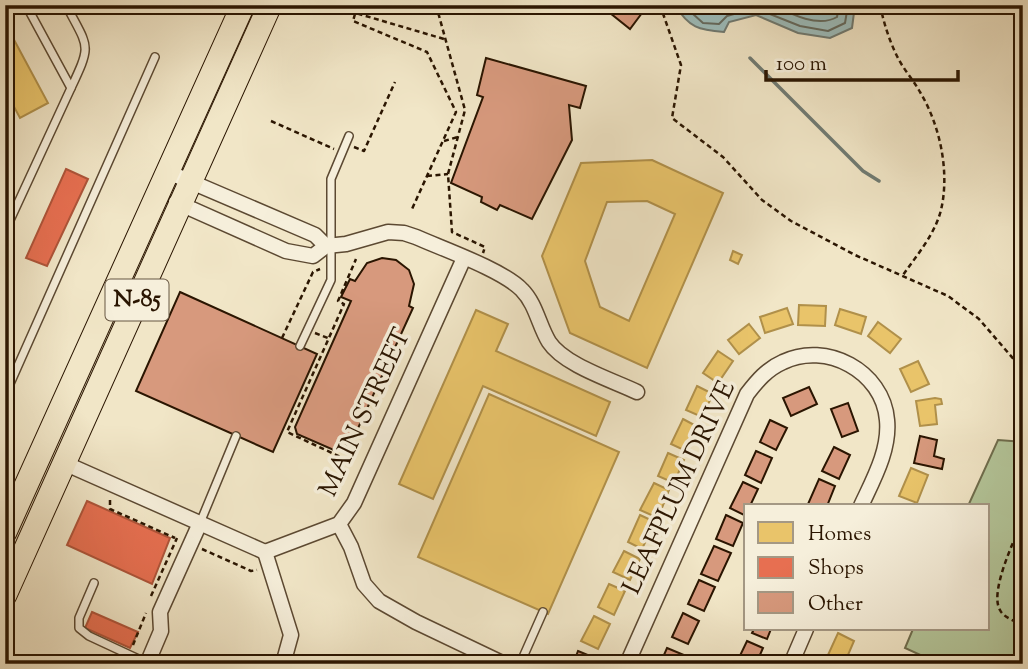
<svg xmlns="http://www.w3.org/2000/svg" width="1028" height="669" font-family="'Sorts Mill Goudy',serif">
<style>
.green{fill:#b4c69a;stroke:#6f6e4e;stroke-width:2}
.water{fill:#9dbebd;stroke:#6f7a72;stroke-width:2}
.homes{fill:#e9c46a;stroke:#b0904a;stroke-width:2;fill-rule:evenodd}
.shops{fill:#e76f51;stroke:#ae5439;stroke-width:2}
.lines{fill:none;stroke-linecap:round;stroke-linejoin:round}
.shore{stroke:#646a5f;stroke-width:2}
.stream{stroke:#6f7a72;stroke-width:3.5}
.building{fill:#d7997d;stroke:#2a1501;stroke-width:2}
.service-casing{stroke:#5c4932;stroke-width:10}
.minor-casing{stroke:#5c4932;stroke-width:17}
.primary-casing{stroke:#2a1501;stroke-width:25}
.path{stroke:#2a1501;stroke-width:2.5;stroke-dasharray:5 3.5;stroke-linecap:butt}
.service{stroke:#f6efdb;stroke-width:7}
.minor{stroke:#f6efdb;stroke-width:14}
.primary{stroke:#f1e6c7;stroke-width:23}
.labels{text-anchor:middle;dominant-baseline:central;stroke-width:7;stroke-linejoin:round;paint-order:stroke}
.shield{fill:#f6efdb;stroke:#675642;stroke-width:2}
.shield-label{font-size:24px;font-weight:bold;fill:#2a1501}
.street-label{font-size:26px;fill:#2a1501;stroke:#f6efdb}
</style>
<rect width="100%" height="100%" fill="#f1e6c7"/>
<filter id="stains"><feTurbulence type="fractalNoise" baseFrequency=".00286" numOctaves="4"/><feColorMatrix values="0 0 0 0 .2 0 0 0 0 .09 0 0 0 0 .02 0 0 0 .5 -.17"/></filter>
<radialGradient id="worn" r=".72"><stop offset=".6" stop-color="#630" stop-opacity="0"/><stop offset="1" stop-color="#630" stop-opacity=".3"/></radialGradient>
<polygon class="green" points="998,440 1023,442 1023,664 940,664 905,648 913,629 988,629 988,506 968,506"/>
<path class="water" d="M675,5H855L852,28L830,38L798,33L756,15L729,22L724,32C699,30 689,28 675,5Z"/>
<g class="homes">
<polygon points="5,23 48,103 20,118 5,90"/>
<polygon points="5,134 13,138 5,157"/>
<path d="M652,160L723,193L647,368L570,333L542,256L581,163ZM647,201L675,214L629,321L600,307L585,261L607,202Z"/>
<polygon points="733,251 742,255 738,264 730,260"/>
<polygon points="799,305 826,306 825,326 798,325"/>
<polygon points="787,308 793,324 765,333 760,317"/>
<polygon points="840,309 866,317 861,334 835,325"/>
<polygon points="476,310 508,324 496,351 610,402 596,436 483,386 433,499 399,484"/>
<polygon points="878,322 901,339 890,353 868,336"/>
<polygon points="749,324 760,338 739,354 728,340"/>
<polygon points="718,351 733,361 718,383 703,373"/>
<polygon points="918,361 929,384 911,392 900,369"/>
<polygon points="697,386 713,394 702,417 686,410"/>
<polygon points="489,394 619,452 548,614 418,557"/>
<polygon points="935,398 941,399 942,404 935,405 937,424 920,426 916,401"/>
<polygon points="683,419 698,427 686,451 671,444"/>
<polygon points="668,453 684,460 674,483 658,476"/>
<polygon points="911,468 928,475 917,503 899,496"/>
<polygon points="654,483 669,490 658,518 640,510"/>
<polygon points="640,515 655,522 642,549 628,542"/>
<polygon points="624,551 640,559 630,580 613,572"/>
<polygon points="609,584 625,591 614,615 598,607"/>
<polygon points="594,616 610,624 598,649 581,641"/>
<polygon points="838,633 854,641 845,662 828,655"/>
</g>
<g class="shops">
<polygon points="66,169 88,179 47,266 26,258"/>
<polygon points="5,341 13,345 5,363"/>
<polygon points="87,501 170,538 152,584 67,545"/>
<polygon points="92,612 138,632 130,648 85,628"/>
</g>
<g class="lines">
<g class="shore">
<polyline points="683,5 703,23 719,24 727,16 755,8 800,26 828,31 845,23 848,5"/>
<path d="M773,5C791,14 818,28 837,17L839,5"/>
</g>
<g class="stream">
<polyline points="750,58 863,171 879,181"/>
<polyline points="1022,287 1023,287"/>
</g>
</g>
<g class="building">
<polygon points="600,5 632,5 642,13 630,29"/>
<polygon points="486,58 586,86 580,108 569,105 572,140 532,219 500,205 497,210 481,202 482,197 451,183 483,97 477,95"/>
<polygon points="382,258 396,260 409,270 414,284 409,306 413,308 354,437 350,436 345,448 336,451 297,434 295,427 351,301 341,297 350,279 355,281 367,263"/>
<polygon points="180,292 317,354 273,452 136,391"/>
<polygon points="809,387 817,404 791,416 783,398"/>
<polygon points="848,403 858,431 842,437 831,409"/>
<polygon points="770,420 787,428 776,450 760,442"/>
<polygon points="920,436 937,440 934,456 944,459 942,469 914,463"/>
<polygon points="834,447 850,455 839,479 822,471"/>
<polygon points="756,451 772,458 761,483 745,475"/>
<polygon points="819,479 835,486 827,506 815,506 808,504"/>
<polygon points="743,482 758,489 750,506 746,506 746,516 730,508"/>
<polygon points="726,515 743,523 733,546 716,539"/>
<polygon points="714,546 731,553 718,581 701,574"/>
<polygon points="699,580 715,587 704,611 688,604"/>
<polygon points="683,613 699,621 688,644 672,637"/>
<polygon points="754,629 771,629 767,639 752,633"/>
<polygon points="747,641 763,648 756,664 736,664"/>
<polygon points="667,648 684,655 680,664 660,664"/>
<polygon points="578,651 595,658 592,664 573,664"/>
</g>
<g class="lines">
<defs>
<g id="service">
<path d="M66,5C89,49 92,43 71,88"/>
<polyline points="5,231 71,88 26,5"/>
<polyline points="300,346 331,280 331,179 349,136"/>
<polyline points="5,395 155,57"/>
<polyline points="200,523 236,436"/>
<polyline points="94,583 79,618 79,628 89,636 147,663"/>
<polyline points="520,664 543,612"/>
</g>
<g id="minor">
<polyline points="168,172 315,235 326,246"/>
<path d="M176,202L286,251L313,256L326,246L346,244L388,232L404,233L416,237C443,249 503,270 522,290C536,304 539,326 549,342C564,365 612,380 637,392"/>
<polyline points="64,463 265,552"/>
<polyline points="339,524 351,547 364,584 379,601 416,622 504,664"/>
<polyline points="265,552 339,524 354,503 464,258"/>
<polyline points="265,552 291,635 283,664"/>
<polyline points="147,664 161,631 160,612 200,523"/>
<path d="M627,664L747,394C757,381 767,369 783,362C826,341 883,371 887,420C890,450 873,480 861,506"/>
<polyline points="791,664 806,629"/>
</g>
<g id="primary">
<polyline points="5,532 243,5"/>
<polyline points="5,595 270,5"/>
</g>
</defs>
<use href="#service" class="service-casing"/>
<use href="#minor" class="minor-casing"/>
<use href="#primary" class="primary-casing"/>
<g class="path">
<polyline points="335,5 335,7 444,39"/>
<polyline points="436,5 465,110 448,174 452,232 485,247 483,253"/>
<polyline points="660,5 681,65 672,118 723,157 762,200 791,221 855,255 948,296 979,319 1023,370"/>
<path d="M880,5C884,24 890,43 899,60C905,71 914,81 920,92C940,125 950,172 941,210C935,234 917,255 903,275"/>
<polyline points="355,14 353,21 427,52 456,112 412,209"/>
<polyline points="271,121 334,149"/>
<polyline points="444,141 458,137"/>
<polyline points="354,147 364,151 395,82"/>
<polyline points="427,176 448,174"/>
<polyline points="315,333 328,338"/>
<polyline points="282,338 313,272 320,269"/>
<polyline points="347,460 287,432 344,304 338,301 356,259"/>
<polyline points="110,500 110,509 175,538"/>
<path d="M1023,520C1015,538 989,592 1000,610C1004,618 1015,621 1023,625"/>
<polyline points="202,549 251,571 257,570"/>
<polyline points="151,596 177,538"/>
<polyline points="133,645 146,613"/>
<polyline points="163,662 170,661 169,664"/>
</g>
<use href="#service" class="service"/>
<use href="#minor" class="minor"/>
<use href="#primary" class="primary"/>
</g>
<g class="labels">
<rect class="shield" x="105.5" y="279.5" width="63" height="41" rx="5"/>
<g class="shield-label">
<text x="137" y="300">N-85</text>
</g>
<g class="street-label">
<text transform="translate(366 413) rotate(-65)">MAIN STREET</text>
<text transform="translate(680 488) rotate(-65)">LEAFPLUM DRIVE</text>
</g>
</g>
<rect width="1028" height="669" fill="none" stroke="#f1e6c7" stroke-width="28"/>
<rect x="7" y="7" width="1014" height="655" fill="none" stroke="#2a1501" stroke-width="3.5"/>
<rect x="14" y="14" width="1000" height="641" fill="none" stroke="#2a1501" stroke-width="2"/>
<rect x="744" y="504" width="245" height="126" fill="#f6efdb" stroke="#a49884" stroke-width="2"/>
<rect x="758" y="522" width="35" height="21" fill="#e9c46a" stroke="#a49884" stroke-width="2"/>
<text x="808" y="540" font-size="21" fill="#2a1501">Homes</text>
<rect x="758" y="557" width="35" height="21" fill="#e76f51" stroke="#a49884" stroke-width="2"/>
<text x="808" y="574" font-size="21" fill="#2a1501">Shops</text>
<rect x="758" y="592" width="35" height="21" fill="#d7997d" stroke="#a49884" stroke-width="2"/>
<text x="808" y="610" font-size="21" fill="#2a1501">Other</text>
<path d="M766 70v10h192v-10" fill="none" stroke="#2a1501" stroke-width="3.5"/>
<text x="776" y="70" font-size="21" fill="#2a1501" stroke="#f6efdb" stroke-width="5" paint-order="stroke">100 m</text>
<rect width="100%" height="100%" filter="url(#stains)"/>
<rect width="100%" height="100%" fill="url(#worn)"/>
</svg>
